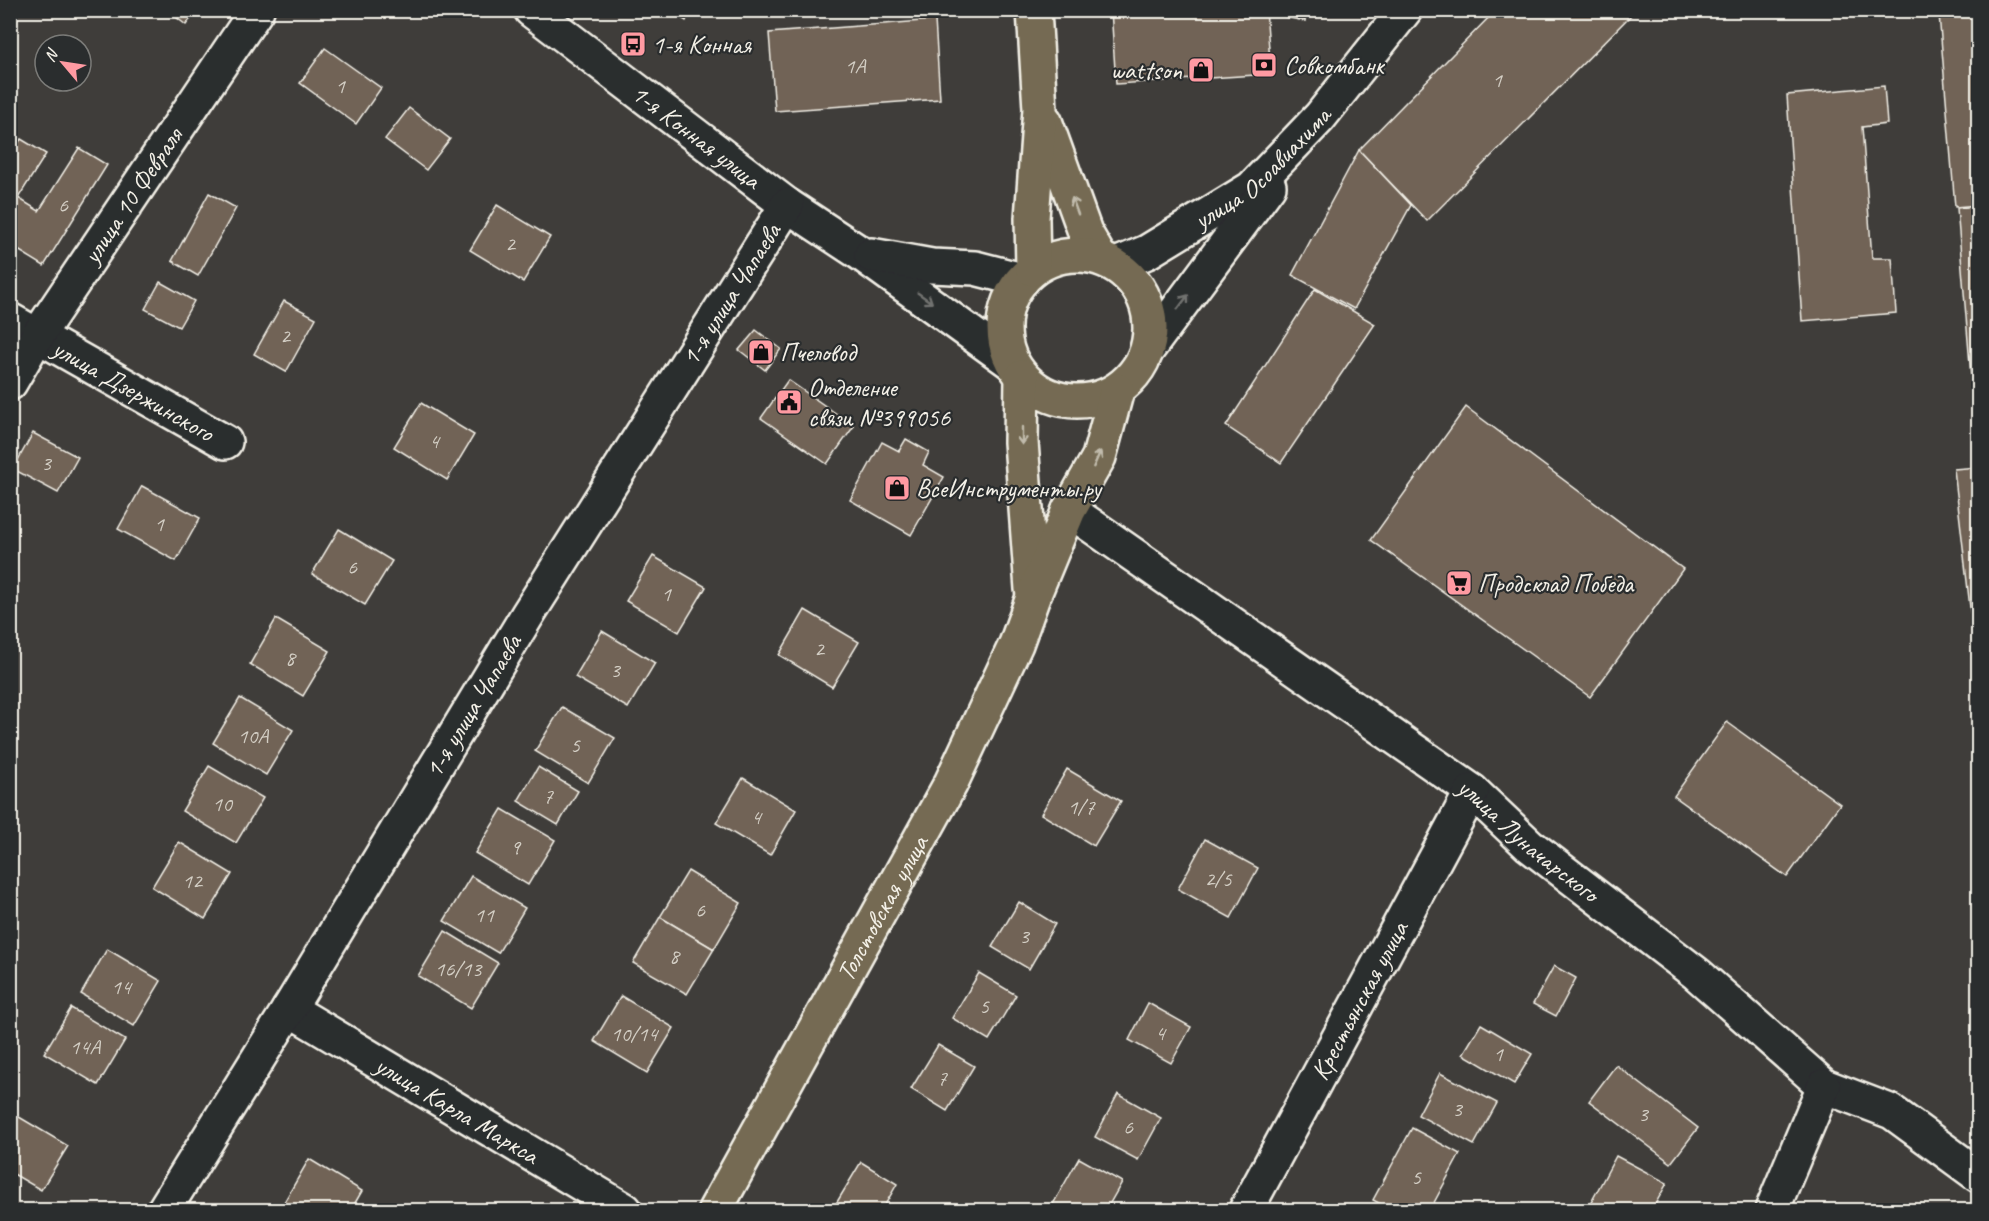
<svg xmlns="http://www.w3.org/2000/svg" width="1989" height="1221" font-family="Caveat,sans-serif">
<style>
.building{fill:#716357;stroke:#f4f1e8;stroke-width:1.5}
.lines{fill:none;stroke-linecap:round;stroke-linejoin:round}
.minor-casing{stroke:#f4f1e8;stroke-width:38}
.major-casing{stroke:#f4f1e8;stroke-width:38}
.minor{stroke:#2a2d2e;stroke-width:33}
.major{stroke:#746b52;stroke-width:33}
.oneway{stroke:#c1bbac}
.oneway2{stroke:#71726f}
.labels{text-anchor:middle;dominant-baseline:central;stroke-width:4.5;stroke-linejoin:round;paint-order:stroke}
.number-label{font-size:22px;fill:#d3cec4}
.poi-label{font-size:26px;fill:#f4f1e8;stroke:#2a2d2e;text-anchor:start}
.street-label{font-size:26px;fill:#f4f1e8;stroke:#2a2d2e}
</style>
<rect width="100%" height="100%" fill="#3f3d3a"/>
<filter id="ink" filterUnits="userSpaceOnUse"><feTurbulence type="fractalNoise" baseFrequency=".0167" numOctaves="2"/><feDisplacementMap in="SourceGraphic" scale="12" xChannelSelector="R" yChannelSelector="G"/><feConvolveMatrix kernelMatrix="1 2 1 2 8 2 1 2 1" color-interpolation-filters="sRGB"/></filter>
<g filter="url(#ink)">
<g class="building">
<polygon points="167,10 197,10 186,25"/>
<polygon points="668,10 691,10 686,21"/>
<polygon points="1111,10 1266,10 1271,74 1116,84"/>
<polygon points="1287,10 1307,10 1305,21 1285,17"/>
<polygon points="1496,10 1636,10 1427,221 1359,150"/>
<polygon points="1978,11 1978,205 1955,207 1939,14"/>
<polygon points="935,20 940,99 775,111 769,33"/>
<polygon points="325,48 381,88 356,124 300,83"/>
<polygon points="1884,86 1887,124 1862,127 1872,258 1892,258 1896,313 1802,321 1787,95"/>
<polygon points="409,108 450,139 426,170 385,139"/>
<polygon points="21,139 46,154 18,198 39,211 79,148 107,165 44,266 10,245 10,155"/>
<polygon points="1359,150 1411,205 1354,309 1292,275"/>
<polygon points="209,193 236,208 198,276 172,261"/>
<polygon points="497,205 550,237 523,282 470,250"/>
<polygon points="1978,206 1978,461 1957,208"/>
<polygon points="160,282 194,301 179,327 145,309"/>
<polygon points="1315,289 1375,324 1281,463 1226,426"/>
<polygon points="284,301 316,318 286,372 254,354"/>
<polygon points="756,330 781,349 765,370 739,350"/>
<polygon points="788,380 854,426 827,464 761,418"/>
<polygon points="421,403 474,435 447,480 394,447"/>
<polygon points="1466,407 1683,569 1590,697 1371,540"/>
<polygon points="33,433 78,457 58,493 13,469"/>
<polygon points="906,439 929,452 923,465 944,477 911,535 850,500 882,442 899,451"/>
<polygon points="1978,467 1978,668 1977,668 1954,469"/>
<polygon points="142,486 200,518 176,561 118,529"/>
<polygon points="339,529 392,561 365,605 312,574"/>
<polygon points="653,556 706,587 679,632 626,601"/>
<polygon points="805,610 859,642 832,687 779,655"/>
<polygon points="276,619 330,651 303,696 250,664"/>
<polygon points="602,631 655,663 628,708 575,677"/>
<polygon points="240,698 293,730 266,775 213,743"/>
<polygon points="562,707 615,738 588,783 535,751"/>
<polygon points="1727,722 1840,804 1787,877 1674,796"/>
<polygon points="209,766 263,798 236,843 182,811"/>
<polygon points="538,767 578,791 558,825 518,801"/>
<polygon points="1067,769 1121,801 1094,846 1041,814"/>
<polygon points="743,778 796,810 770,855 716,823"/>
<polygon points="502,809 555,840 528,885 475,853"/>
<polygon points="1205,839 1258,868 1231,918 1178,889"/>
<polygon points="179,842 232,874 205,919 152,887"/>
<polygon points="688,871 741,903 714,949 660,917"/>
<polygon points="471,876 525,908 498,953 444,921"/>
<polygon points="1019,902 1055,924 1029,969 992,947"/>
<polygon points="660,917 714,949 687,994 633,963"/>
<polygon points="445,931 498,963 471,1008 418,976"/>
<polygon points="107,949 161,981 134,1026 81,994"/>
<polygon points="1554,966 1576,978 1556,1016 1533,1004"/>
<polygon points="979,973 1016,995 989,1040 952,1018"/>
<polygon points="621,996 674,1028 647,1073 594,1041"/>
<polygon points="1148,1003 1191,1027 1171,1063 1129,1040"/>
<polygon points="71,1008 125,1040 98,1085 44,1053"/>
<polygon points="1481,1024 1532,1054 1514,1084 1463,1054"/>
<polygon points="938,1045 974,1066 947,1111 911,1089"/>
<polygon points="1616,1065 1698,1128 1671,1163 1589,1101"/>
<polygon points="1440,1073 1497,1103 1474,1145 1418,1115"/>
<polygon points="1118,1094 1161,1118 1138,1160 1095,1137"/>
<polygon points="14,1114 68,1146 41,1190 10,1172 10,1120"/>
<polygon points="1412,1128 1460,1154 1430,1210 1392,1210 1373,1200"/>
<polygon points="1616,1156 1667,1183 1652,1210 1587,1210"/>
<polygon points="1079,1158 1122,1182 1106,1210 1059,1210 1052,1206"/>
<polygon points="309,1159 362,1191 351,1210 293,1210 283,1204"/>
<polygon points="861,1162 897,1184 882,1210 840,1210 834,1207"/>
</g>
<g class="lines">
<defs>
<g id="minor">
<path id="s1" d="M531,10L787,205L860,253L1012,363"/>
<polyline points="871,255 932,266 975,268 1022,280"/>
<path id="s2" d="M1116,265L1147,252L1252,188L1320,117L1405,10"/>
<path id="s3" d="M10,320L225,442"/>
<polyline points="1148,349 1269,186"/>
<path id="s4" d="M10,383L38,335L257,10"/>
<path id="s5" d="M1069,510L1472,791L1529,845L1697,974L1824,1086L1892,1112L1978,1175"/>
<path id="s6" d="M289,1009L625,1210"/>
<path id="s7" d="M164,1210L289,1009L528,614L787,205"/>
<path id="s8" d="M1246,1210L1472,791"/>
<polyline points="1772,1210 1824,1086"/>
</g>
<g id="major">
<polyline points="1045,121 1085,232 1100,258"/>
<circle cx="1077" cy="328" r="73"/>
<polyline points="1033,269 1032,218 1040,109 1034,10"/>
<polyline points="1022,377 1021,442 1032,589"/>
<path id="s9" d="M715,1210L951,783L1016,644L1033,597L1069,510L1099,457L1117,390"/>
</g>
</defs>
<use href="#minor" class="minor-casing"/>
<use href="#major" class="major-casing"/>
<use href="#minor" class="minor"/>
<use href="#major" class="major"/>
</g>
<defs><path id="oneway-shaft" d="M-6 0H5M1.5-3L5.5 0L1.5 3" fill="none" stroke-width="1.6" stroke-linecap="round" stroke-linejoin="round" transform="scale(1.5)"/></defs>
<g class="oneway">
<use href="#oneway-shaft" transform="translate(1075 206) rotate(-110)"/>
<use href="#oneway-shaft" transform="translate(1022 436) rotate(90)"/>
<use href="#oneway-shaft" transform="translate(1097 459) rotate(-66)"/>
</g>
<g class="oneway2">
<use href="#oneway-shaft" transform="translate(925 298) rotate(35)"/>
<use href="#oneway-shaft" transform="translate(1183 302) rotate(-53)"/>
</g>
</g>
<defs>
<symbol id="bus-square" viewBox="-11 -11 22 22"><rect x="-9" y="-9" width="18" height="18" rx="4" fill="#ff9aa2" stroke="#2a2d2e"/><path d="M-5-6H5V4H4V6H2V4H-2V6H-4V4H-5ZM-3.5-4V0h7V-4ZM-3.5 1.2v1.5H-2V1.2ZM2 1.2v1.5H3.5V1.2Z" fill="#111"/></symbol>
<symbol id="bank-square" viewBox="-11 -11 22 22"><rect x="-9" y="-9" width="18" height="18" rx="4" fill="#ff9aa2" stroke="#2a2d2e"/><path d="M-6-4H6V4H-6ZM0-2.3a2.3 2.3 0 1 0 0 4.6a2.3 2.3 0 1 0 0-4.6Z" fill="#111"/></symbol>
<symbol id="shop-square" viewBox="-11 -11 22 22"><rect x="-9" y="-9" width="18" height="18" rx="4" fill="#ff9aa2" stroke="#2a2d2e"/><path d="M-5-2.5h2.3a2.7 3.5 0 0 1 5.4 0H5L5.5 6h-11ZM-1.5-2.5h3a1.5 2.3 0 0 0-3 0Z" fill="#111"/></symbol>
<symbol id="civic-square" viewBox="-11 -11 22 22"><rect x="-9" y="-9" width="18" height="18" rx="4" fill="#ff9aa2" stroke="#2a2d2e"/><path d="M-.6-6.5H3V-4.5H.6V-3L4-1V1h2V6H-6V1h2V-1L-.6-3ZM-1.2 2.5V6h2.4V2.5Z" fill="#111"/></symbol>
<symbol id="supermarket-square" viewBox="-11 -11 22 22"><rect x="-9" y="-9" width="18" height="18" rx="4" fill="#ff9aa2" stroke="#2a2d2e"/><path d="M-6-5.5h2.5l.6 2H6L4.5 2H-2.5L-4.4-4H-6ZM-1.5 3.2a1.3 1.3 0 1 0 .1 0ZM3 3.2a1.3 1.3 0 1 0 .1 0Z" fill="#111"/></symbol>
</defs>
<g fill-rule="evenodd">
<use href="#bus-square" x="618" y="29" width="30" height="30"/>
<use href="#bank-square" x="1249" y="50" width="30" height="30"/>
<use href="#shop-square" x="1186" y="55" width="30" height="30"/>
<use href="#shop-square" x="746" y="337" width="30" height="30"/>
<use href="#civic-square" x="774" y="387" width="30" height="30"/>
<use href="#shop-square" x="882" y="473" width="30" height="30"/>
<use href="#supermarket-square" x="1444" y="568" width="30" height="30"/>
</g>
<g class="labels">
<g class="number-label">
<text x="855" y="66">1А</text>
<text x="1497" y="80">1</text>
<text x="340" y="86">1</text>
<text x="63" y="205">6</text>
<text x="510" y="244">2</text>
<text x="285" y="336">2</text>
<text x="434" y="441">4</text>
<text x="46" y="463">3</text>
<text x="159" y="524">1</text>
<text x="352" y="567">6</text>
<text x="666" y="594">1</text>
<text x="819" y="649">2</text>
<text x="290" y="658">8</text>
<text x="615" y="670">3</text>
<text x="253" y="736">10А</text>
<text x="575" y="745">5</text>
<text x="548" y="796">7</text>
<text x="222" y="804">10</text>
<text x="1081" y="807">1/7</text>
<text x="756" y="817">4</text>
<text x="515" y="847">9</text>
<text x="1218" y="879">2/5</text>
<text x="192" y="881">12</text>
<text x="700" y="910">6</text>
<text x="484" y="915">11</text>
<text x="1024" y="936">3</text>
<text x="674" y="956">8</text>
<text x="458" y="969">16/13</text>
<text x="121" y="987">14</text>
<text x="984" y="1006">5</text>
<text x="1160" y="1033">4</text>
<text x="634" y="1034">10/14</text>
<text x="85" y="1047">14А</text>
<text x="1498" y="1054">1</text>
<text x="942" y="1078">7</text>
<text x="1457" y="1109">3</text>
<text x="1643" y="1114">3</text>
<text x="1128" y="1127">6</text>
<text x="1416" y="1177">5</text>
</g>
<g class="poi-label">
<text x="652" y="44">1-я Конная</text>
<text x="1284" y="65">Совкомбанк</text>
<text x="1182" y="70" text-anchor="end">wattson</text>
<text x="780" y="352">Пчеловод</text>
<text x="808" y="387">Отделение<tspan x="808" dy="30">связи №399056</tspan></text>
<text x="916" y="488">ВсеИнструменты.ру</text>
<text x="1478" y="583">Продсклад Победа</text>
</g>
<g class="street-label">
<text stroke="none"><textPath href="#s1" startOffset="208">1-я Конная улица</textPath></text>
<text stroke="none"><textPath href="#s2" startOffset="177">улица Осоавиахима</textPath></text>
<text stroke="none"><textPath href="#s4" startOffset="224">улица 10 Февраля</textPath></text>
<text stroke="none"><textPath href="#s7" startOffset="1077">1-я улица Чапаева</textPath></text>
<text stroke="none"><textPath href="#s3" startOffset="142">улица Дзержинского</textPath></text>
<text stroke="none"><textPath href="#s7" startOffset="591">1-я улица Чапаева</textPath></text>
<text stroke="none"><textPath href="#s5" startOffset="566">улица Луначарского</textPath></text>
<text stroke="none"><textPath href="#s9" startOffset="345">Толстовская улица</textPath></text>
<text stroke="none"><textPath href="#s8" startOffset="238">Крестьянская улица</textPath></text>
<text stroke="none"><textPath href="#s6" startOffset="196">улица Карла Маркса</textPath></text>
</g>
</g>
<rect width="1989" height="1221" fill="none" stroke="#2a2d2e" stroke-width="36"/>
<rect x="18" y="18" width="1953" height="1185" fill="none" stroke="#f4f1e8" stroke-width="2" filter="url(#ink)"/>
<g transform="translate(63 63) rotate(299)"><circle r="28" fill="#2a2d2e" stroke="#7b7b78" stroke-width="1.5"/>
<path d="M0-4.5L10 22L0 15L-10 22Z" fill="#ff9aa2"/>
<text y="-9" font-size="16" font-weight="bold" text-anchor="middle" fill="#f4f1e8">N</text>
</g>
</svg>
